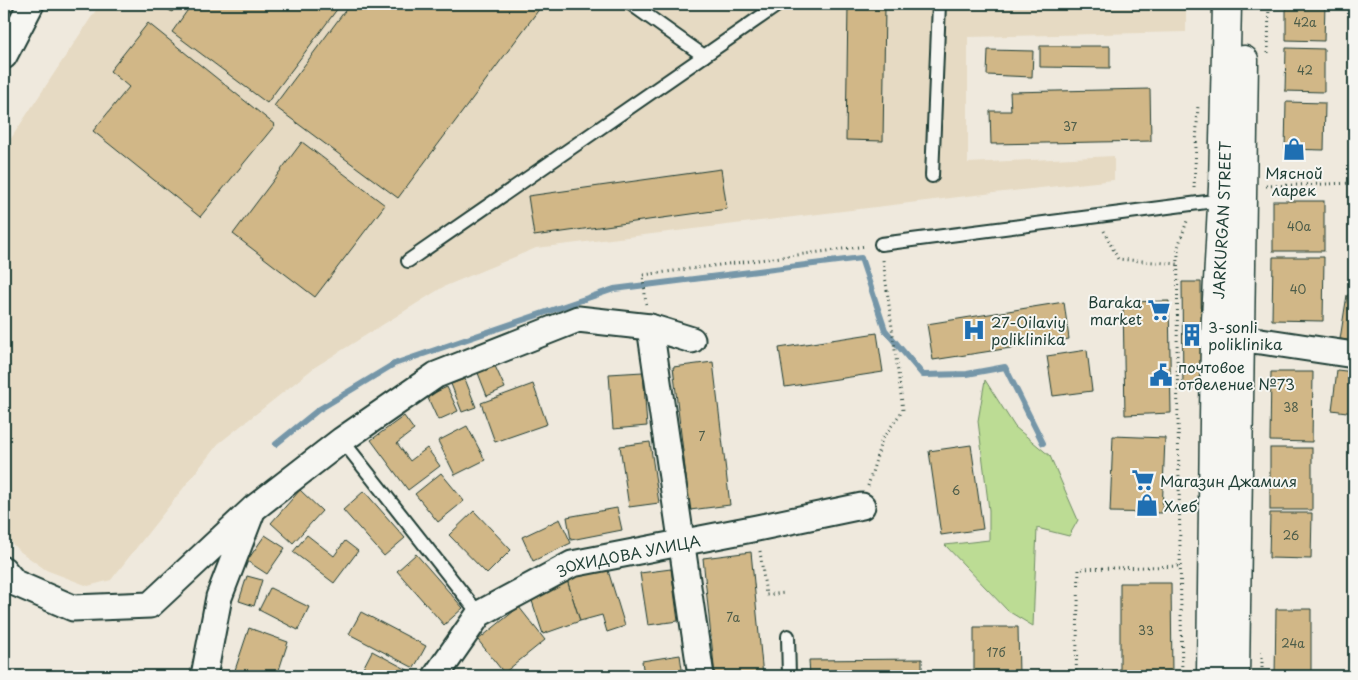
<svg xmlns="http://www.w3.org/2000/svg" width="1358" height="680" font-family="'Playpen Sans',sans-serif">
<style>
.built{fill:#e6dac3}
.green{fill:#bcdc94;stroke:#6e8c64}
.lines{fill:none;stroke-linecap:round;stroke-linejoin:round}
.stream{stroke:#7496a8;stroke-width:6}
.building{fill:#d1b787;stroke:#1f3d34}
.lane-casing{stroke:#1f3d34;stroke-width:16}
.street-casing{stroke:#1f3d34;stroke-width:29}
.secondary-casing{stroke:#1f3d34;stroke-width:31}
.path{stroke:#1f3d34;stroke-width:3;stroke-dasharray:1 4;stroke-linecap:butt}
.lane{stroke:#f6f6f2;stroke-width:12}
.street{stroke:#f6f6f2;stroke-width:25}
.secondary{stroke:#f6f6f2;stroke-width:28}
.labels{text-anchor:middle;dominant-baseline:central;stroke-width:4;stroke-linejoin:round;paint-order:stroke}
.number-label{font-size:12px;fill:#4c5c49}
.poi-label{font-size:15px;fill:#1f3d34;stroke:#f6f6f2;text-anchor:start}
.street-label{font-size:15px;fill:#1f3d34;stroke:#f6f6f2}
</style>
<rect width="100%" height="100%" fill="#efe9dd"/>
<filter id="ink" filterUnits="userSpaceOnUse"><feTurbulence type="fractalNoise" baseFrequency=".02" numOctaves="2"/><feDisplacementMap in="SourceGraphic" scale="10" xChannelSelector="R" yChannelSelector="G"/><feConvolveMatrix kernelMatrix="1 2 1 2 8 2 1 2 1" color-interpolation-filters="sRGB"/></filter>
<g filter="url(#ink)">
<polygon class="built" points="100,4 1186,4 1186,32 968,37 968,163 1114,156 1114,180 967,196 536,248 443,287 315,367 218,444 111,580 88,586 46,570 18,550 4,535 4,149"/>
<polygon class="green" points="985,380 1015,427 1050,456 1078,520 1069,536 1037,528 1033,626 1008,611 945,545 989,540 989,510 978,421"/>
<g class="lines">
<polyline class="stream" points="276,444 318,410 394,364 614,289 861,258 885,330 923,375 967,374 1005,367 1043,443"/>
</g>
<g class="building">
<polygon points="160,4 178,4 172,12"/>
<polygon points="192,4 341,4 267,103 172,32"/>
<polygon points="350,4 543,4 398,198 274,106"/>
<polygon points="1286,4 1325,4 1324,41 1286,40"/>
<polygon points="848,6 885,6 883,141 846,140"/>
<polygon points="148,23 275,125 200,217 93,131 129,87 110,71"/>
<polygon points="1040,46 1110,46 1110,68 1040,67"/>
<polygon points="1286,48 1324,49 1324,92 1285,91"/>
<polygon points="988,50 1033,51 1032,77 987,75"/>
<polygon points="1150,89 1151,141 991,144 990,111 1011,111 1010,92"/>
<polygon points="1286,102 1325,103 1324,150 1285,149"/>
<polygon points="302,142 385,205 315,297 233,234"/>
<polygon points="721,169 727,209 534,236 528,196"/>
<rect x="1273" y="201" width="51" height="50"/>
<polygon points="1273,257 1324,257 1323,321 1272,320"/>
<polygon points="1182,282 1201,282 1202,389 1183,388"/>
<polygon points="1347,295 1354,296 1354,341 1340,339"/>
<polygon points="1169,301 1171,413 1125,415 1123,302"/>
<polygon points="1064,302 1069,339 933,360 927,324"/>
<polygon points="877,333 883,372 785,387 779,348"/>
<polygon points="1087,350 1092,391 1053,396 1047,356"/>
<polygon points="713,362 730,505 690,510 673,367"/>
<polygon points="495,366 505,388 487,396 478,373"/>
<polygon points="1337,370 1354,372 1354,413 1332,410"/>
<polygon points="643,372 647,426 613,429 609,374"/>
<polygon points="1271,372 1313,372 1312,442 1270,441"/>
<polygon points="465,379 476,407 462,412 451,384"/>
<polygon points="533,384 547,424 495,442 481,403"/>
<polygon points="447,387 458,411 438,420 427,396"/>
<polygon points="404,416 414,430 397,443 410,461 427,448 440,466 408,490 371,440"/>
<polygon points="467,426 485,460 455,475 438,441"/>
<polygon points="1113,436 1165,438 1162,513 1110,512"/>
<polygon points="650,442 659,503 629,507 620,446"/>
<polygon points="971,445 983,529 941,535 929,451"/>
<rect x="1270" y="448" width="42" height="62"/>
<polygon points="441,473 464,501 438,522 415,494"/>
<polygon points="300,490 322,511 293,543 271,523"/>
<polygon points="364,491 405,538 384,556 343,510"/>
<polygon points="617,508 622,530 571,540 567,517"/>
<polygon points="474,511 511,550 487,574 449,535"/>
<polygon points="1270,513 1312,513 1311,559 1269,558"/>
<polygon points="560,519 571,543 533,561 522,537"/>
<polygon points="265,535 285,548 267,574 247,561"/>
<polygon points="307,535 334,556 345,541 358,551 334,583 293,552"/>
<polygon points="751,552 763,676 715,676 703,558"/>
<polygon points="416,554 463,608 444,625 397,571"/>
<polygon points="606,564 625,626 607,632 602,615 580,621 566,577"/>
<polygon points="671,569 678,621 648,625 640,573"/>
<polygon points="247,576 262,580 254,606 239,601"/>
<polygon points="566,577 580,621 543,634 528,589"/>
<polygon points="1120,583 1171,583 1172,676 1120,676"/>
<polygon points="270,588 309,607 298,630 259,610"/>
<polygon points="519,607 545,640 504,673 478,640"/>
<polygon points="1276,609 1311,609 1311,676 1275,676"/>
<polygon points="361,612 426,646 414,668 349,634"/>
<polygon points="974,627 1018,627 1019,676 974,676"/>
<polygon points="249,628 288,642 277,676 233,676"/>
<polygon points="372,651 415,674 414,676 359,676"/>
<polygon points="680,655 683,676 644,676 642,661"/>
<polygon points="922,659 922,676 810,676 809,660"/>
</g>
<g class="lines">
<defs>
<g id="lane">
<polyline points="631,4 704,56"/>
<polyline points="932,176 939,4"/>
<polyline points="881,244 1222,200"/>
<polyline points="408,261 779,4"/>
<polyline points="342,440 479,614"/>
<polyline points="788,636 789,676"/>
</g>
<g id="street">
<polyline points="4,56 31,4"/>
<polyline points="650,327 701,676"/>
<polyline points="1220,337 1261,341 1354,355"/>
<polyline points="4,570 15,583 73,608 150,605 253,509 342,440 436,375 578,319 650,327 692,340"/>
<polyline points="204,676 219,597 251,514"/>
<path id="s1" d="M436,676L479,614L572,564L757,528L862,506"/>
</g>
<g id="secondary">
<path id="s2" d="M1211,676L1215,337L1223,187L1227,4"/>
<polyline points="1235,676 1244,60"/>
</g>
</defs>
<use href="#lane" class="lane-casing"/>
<use href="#street" class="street-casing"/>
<use href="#secondary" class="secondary-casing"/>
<g class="path">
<polyline points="1268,53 1269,4"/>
<polyline points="1266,186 1354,183"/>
<polyline points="1194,188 1198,104"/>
<polyline points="1104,231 1118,259 1178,264"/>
<polyline points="646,304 643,275 866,246"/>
<polyline points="868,486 882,439 903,410 883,260"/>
<polyline points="760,551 766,595 786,593"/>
<polyline points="1262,652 1262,676"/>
<polyline points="1076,676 1079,569 1181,566"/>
<polyline points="1182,676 1177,355 1178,247 1187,221"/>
</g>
<use href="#lane" class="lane"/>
<use href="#street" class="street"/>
<use href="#secondary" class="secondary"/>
</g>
</g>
<defs>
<symbol id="shop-bare" viewBox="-9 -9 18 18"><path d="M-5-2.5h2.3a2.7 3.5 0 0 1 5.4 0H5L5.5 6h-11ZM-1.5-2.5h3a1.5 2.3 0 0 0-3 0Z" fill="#1f6fb2" stroke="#f6f6f2" stroke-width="2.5" paint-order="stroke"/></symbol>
<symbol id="supermarket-bare" viewBox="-9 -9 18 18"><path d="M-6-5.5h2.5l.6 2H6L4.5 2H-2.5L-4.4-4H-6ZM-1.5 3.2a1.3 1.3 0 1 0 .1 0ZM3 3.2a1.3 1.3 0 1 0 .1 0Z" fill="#1f6fb2" stroke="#f6f6f2" stroke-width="2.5" paint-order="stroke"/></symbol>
<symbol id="hospital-bare" viewBox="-9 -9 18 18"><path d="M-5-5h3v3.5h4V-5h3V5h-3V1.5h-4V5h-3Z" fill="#1f6fb2" stroke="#f6f6f2" stroke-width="2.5" paint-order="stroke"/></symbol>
<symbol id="building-bare" viewBox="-9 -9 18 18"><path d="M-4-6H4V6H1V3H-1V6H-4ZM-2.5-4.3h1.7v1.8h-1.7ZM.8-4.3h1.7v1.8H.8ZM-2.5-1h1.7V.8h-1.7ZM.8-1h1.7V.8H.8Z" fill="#1f6fb2" stroke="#f6f6f2" stroke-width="2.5" paint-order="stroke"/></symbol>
<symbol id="civic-bare" viewBox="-9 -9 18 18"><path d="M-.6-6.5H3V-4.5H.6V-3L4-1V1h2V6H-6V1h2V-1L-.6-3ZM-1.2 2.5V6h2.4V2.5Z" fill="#1f6fb2" stroke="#f6f6f2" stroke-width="2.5" paint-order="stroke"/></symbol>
</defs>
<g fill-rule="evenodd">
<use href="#shop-bare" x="1278" y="133" width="32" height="32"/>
<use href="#supermarket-bare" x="1143" y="294" width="32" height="32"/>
<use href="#hospital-bare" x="958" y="314" width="32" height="32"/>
<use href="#building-bare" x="1176" y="319" width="32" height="32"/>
<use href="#civic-bare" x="1145" y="359" width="32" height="32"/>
<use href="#supermarket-bare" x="1127" y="464" width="32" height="32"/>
<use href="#shop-bare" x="1131" y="489" width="32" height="32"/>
</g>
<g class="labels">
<g class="number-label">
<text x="1305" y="22">42a</text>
<text x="1305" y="70">42</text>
<text x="1070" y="126">37</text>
<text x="1299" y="226">40a</text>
<text x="1298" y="289">40</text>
<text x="1291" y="407">38</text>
<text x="702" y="436">7</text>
<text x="956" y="490">6</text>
<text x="1291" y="535">26</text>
<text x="733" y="617">7а</text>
<text x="1146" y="630">33</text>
<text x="1293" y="643">24a</text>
<text x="996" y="652">17б</text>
</g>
<g class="poi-label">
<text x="1294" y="172" text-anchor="middle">Мясной<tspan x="1294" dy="17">ларек</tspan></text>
<text x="1142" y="301" text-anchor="end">Baraka<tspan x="1142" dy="17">market</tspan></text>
<text x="991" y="321">27-Oilaviy<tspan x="991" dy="17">poliklinika</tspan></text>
<text x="1208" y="326">3-sonli<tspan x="1208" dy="17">poliklinika</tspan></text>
<text x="1178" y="366">почтовое<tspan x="1178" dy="17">отделение №73</tspan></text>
<text x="1160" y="480">Магазин Джамиля</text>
<text x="1164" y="505">Хлеб</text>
</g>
<g class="street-label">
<text stroke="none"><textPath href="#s2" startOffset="456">JARKURGAN STREET</textPath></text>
<text stroke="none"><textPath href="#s1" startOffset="238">ЗОХИДОВА УЛИЦА</textPath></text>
</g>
</g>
<rect width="1358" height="680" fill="none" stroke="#f6f6f2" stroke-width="20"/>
<rect x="10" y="10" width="1338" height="660" fill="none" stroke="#1f3d34" stroke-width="2" filter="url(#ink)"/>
</svg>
